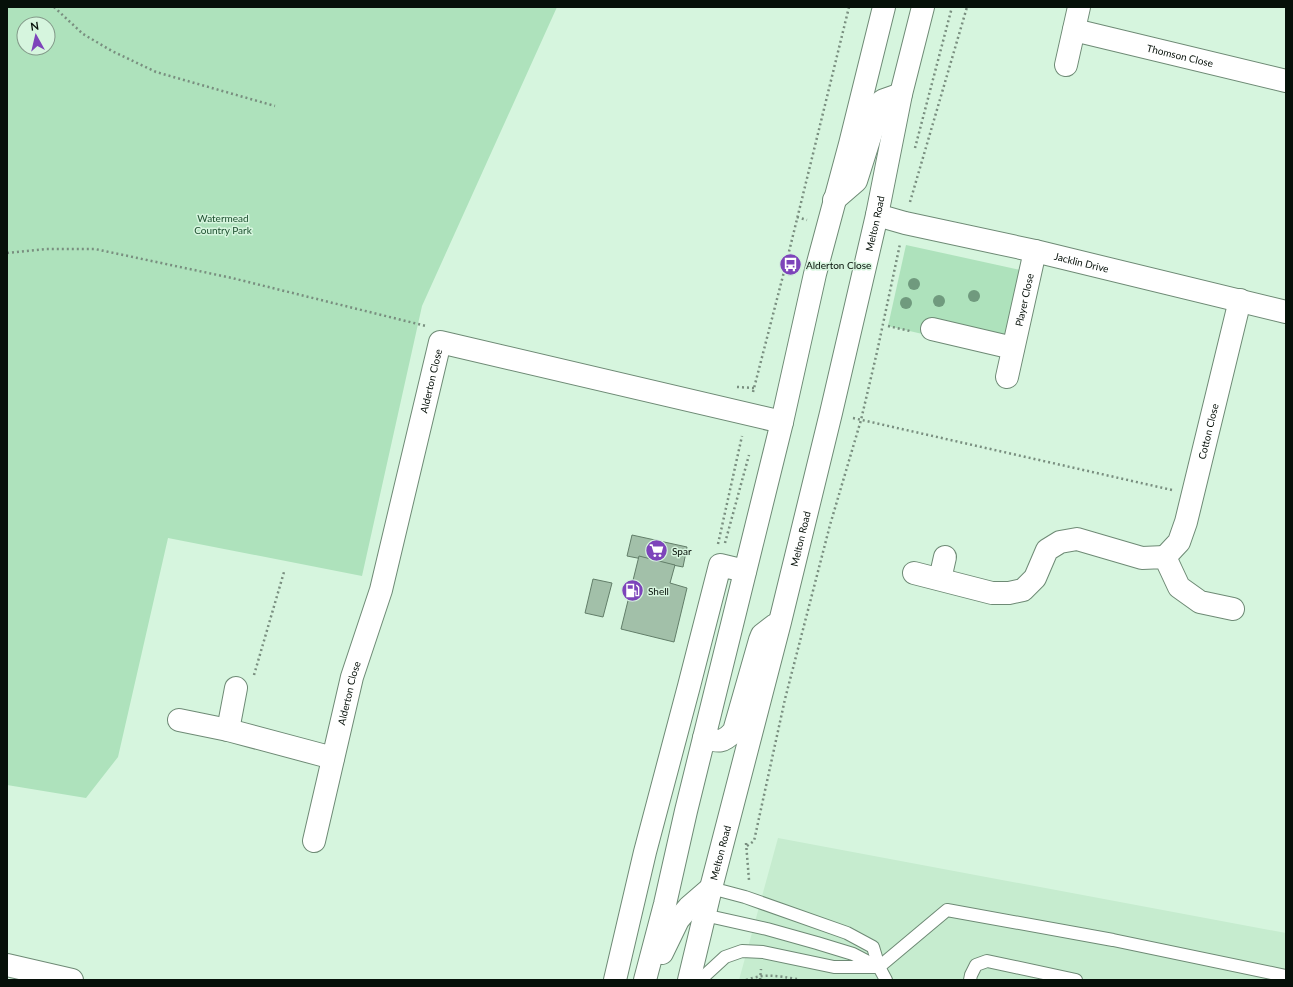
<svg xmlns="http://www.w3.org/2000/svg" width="1293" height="987" font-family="Lato,sans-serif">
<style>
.built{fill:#c6eccf}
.green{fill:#aee2bc;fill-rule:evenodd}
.building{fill:#a2c0a9;stroke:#627e69}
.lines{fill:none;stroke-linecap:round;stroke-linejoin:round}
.service-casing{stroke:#6e8a75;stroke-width:14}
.minor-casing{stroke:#6e8a75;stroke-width:24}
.trunk-casing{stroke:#6e8a75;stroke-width:24}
.path{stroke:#798e7f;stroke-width:2.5;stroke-dasharray:2 3;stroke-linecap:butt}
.service{stroke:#fff;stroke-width:12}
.minor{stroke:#fff;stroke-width:22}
.trunk{stroke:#fff;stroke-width:22}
.tree{fill:#709a7e}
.labels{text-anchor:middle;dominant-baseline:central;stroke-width:3;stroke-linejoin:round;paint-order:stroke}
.street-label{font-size:10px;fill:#061009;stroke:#d6f5de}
.park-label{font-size:10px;fill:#1d4f2f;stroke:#d6f5de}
.poi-label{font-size:10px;fill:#061009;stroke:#d6f5de;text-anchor:start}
</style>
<rect width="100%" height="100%" fill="#d6f5de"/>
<polygon class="built" points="778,838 1286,933 1286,980 739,980"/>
<g class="green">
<path d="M7,7H557L422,306L362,576L168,538L118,757L86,798L7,785ZM24,24H48V48H24Z"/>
<polygon points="906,245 1030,272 1013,348 931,336 888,326"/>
</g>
<g class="building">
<polygon points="632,535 687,547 683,567 627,556"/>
<polygon points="639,556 675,565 670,583 687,588 674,642 621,629"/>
<polygon points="593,579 612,583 603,617 585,613"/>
</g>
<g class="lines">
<defs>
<g id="service">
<polyline points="711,888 745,897 847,933 873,947 879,967 886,980"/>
<polyline points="704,915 767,929 817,943 853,954 876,966"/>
<polyline points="700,980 725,957 742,951 763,952 834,967 879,967 947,910 1113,940 1286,976"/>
<polyline points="970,980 971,975 976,965 987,961 1076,980"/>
</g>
<g id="minor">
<path id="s1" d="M1074,30L1286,81"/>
<polyline points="1066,65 1079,7"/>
<path id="s2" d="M877,215L905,223L1035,251L1286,312"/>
<polyline points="932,329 1013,348"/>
<path id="s3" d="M1007,377L1035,251"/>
<path id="s4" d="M1165,557L1179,542L1186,522L1240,300"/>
<polyline points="914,573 992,593 1009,593 1023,590 1035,578 1047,550 1060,542 1077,539 1142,558 1165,557 1179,587 1200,602 1233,609"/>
<polyline points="940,579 945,557"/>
<polyline points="179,720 228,730 333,758"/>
<polyline points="228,730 236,688"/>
<path id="s5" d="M314,841L352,677L381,590L440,342L782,422"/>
<polyline points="7,965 72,980"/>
<polyline points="615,980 645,852 689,686 720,565 745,571"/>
</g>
<g id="trunk">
<polyline points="834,200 856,181 881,102 884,100 901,94"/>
<path d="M704,738C719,742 723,743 734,731L760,640L762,635L775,625"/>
<polyline points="662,953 678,920 689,907 711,888"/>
<polyline points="645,980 665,904 686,811 782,422 815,274 850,144 884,7"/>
<path id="s6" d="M689,980L711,888L780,622L831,413L877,215L901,94L923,7"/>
</g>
</defs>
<use href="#service" class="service-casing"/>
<use href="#minor" class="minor-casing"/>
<use href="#trunk" class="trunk-casing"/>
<g class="path">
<polyline points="54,7 83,34 112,51 156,72 275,106"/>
<polyline points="915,148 952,7"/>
<polyline points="910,202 967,7"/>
<polyline points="797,217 807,220"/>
<polyline points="7,253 46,249 95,249 232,278 426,326"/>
<polyline points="888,326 910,331"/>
<polyline points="737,387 754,388"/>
<polyline points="753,392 785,268 849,7"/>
<polyline points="853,418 1172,490"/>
<polyline points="725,543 749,455"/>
<polyline points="718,544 742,436"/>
<polyline points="254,675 284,572"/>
<polyline points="746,843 749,880"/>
<polyline points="747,846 754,841 785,699 830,525 861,420 877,352 900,244"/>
<path d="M746,980C766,973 777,976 797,979"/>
<polyline points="760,980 761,969"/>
</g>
<use href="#service" class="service"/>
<use href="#minor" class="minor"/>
<use href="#trunk" class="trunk"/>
</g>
<g class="tree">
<circle cx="914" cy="284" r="6"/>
<circle cx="974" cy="296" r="6"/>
<circle cx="939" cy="301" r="6"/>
<circle cx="906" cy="303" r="6"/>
</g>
<defs>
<symbol id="bus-disc" viewBox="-11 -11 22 22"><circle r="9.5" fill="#7d44ba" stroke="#d6f5de"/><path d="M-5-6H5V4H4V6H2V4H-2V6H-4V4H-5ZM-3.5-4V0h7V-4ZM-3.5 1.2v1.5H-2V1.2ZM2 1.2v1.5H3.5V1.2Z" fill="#fff"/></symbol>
<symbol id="supermarket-disc" viewBox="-11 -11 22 22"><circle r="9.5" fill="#7d44ba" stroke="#d6f5de"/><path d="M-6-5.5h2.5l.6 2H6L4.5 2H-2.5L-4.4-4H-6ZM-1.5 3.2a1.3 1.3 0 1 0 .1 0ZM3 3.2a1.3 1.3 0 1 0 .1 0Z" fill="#fff"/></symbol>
<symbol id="fuel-disc" viewBox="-11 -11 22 22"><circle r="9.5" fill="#7d44ba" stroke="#d6f5de"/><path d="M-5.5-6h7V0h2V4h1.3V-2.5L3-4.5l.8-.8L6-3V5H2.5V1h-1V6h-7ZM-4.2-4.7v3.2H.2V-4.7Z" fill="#fff"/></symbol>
</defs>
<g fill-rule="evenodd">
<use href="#bus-disc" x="778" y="252" width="25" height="25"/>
<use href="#supermarket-disc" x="644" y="538" width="25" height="25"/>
<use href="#fuel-disc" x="620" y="578" width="25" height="25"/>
</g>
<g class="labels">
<g class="street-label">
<text stroke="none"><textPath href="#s1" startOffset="109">Thomson Close</textPath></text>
<text stroke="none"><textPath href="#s6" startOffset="779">Melton Road</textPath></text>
<text stroke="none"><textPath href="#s2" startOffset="210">Jacklin Drive</textPath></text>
<text stroke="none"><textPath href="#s3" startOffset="79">Player Close</textPath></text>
<text stroke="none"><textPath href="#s5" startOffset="475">Alderton Close</textPath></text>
<text stroke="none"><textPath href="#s4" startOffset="135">Cotton Close</textPath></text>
<text stroke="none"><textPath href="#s6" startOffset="455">Melton Road</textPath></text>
<text stroke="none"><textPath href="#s5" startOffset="152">Alderton Close</textPath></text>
<text stroke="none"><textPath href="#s6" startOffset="131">Melton Road</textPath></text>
</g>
<g class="park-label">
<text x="223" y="218">Watermead<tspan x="223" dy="12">Country Park</tspan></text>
</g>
<g class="poi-label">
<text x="806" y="265">Alderton Close</text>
<text x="672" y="551">Spar</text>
<text x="648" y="591">Shell</text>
</g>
</g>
<rect width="1293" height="987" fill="none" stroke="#061009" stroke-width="16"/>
<g transform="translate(36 36) rotate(352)"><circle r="19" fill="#d6f5de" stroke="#839989"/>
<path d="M0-3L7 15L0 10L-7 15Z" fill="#7d44ba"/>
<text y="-6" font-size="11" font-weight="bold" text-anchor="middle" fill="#061009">N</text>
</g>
</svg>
